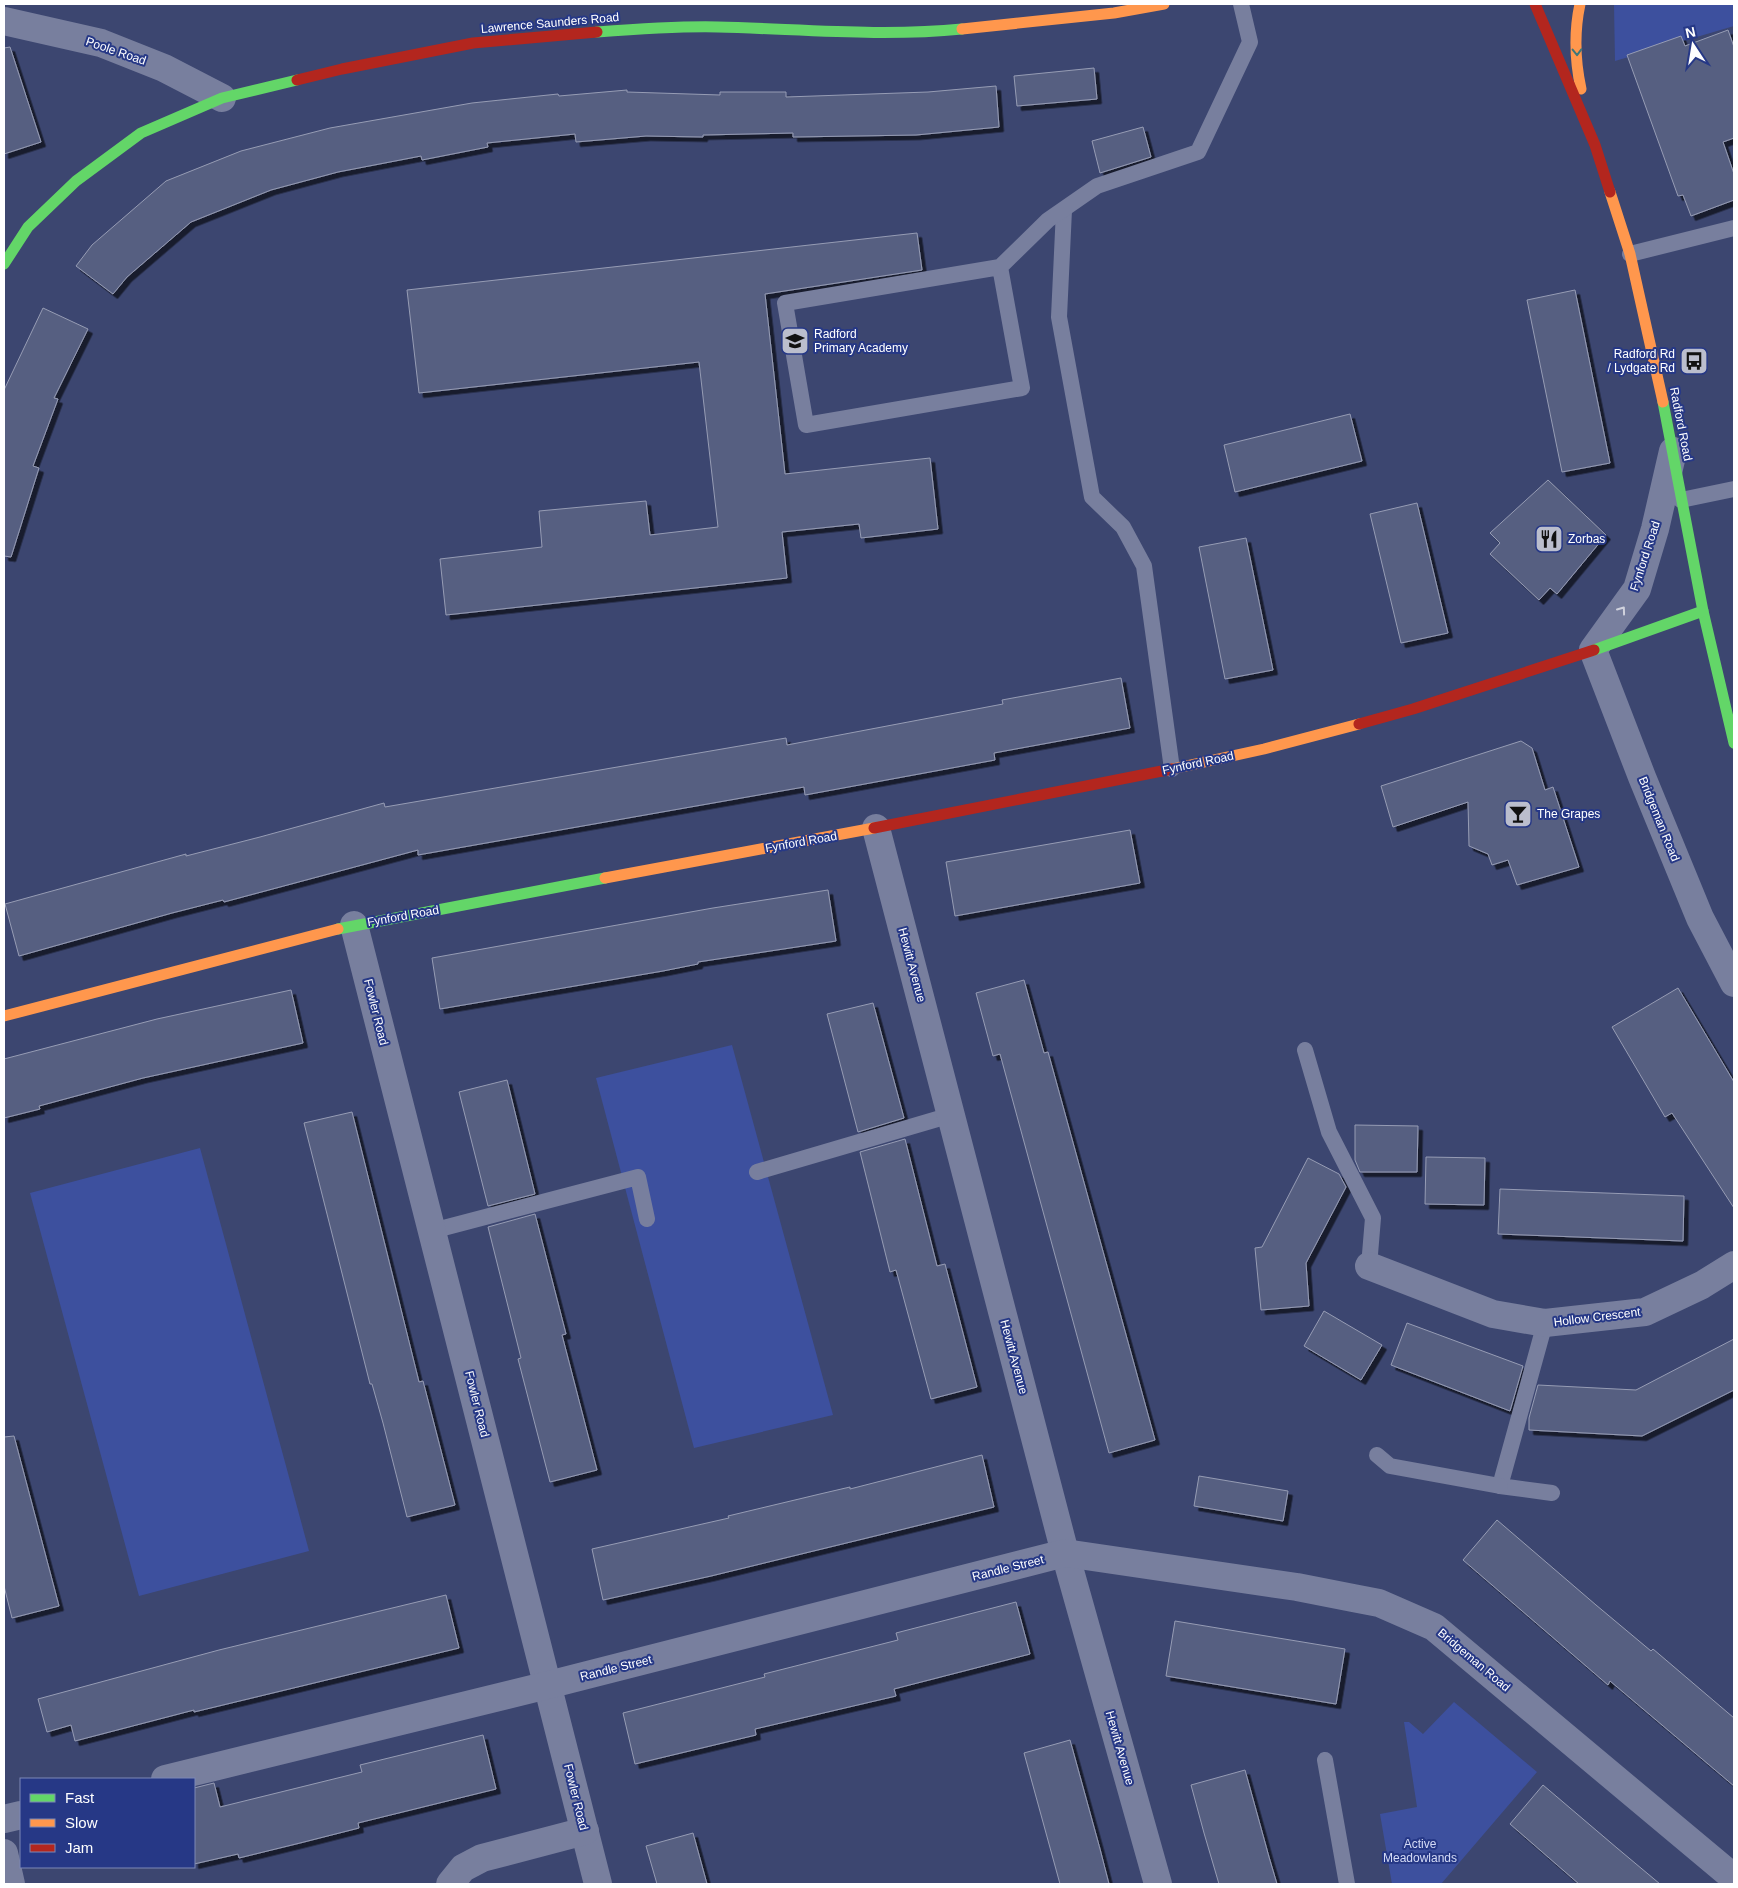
<svg xmlns="http://www.w3.org/2000/svg" width="1738" height="1888" font-family="Helvetica,sans-serif">
<style>
.green{fill:#3d509e}
.building{fill:#575f81;stroke:#969cb4;filter:url(#shadow)}
.lines{fill:none;stroke-linecap:round;stroke-linejoin:round}
.lane{stroke:#787f9e;stroke-width:16}
.street{stroke:#787f9e;stroke-width:28}
.fast{stroke:#63d668;stroke-width:11}
.slow{stroke:#ff974d;stroke-width:11}
.jam{stroke:#b3261e;stroke-width:11}
.oneway{stroke:#3e777a}
.oneway2{stroke:#d0d2dd}
.labels{text-anchor:middle;dominant-baseline:central;stroke-width:4;stroke-linejoin:round;paint-order:stroke}
.street-label{font-size:12px;fill:#fff;stroke:#263886}
.poi-label{font-size:12px;fill:#fff;stroke:#263886;text-anchor:start}
.park-label{font-size:12px;fill:#d4dbf6;stroke:#263886}
</style>
<defs>
<filter id="shadow"><feDropShadow dx="4.5" dy="4.5" stdDeviation="0" flood-color="#0009"/></filter>
</defs>
<rect width="100%" height="100%" fill="#3c4670"/>
<g class="green">
<polygon points="1614,4 1734,4 1734,26 1615,61"/>
<polygon points="732,1045 833,1415 694,1448 596,1078"/>
<polygon points="200,1148 309,1551 139,1596 30,1193"/>
<polygon points="1454,1702 1537,1772 1441,1884 1392,1884 1380,1814 1417,1807 1404,1722 1409,1722 1423,1734"/>
</g>
<g class="building">
<polygon points="1728,30 1734,47 1734,138 1723,142 1734,174 1734,200 1691,216 1683,195 1678,196 1627,55 1681,36 1685,46"/>
<polygon points="10,47 41,142 4,154 4,48"/>
<polygon points="1094,68 1097,99 1017,106 1014,76"/>
<polygon points="996,86 999,127 916,135 793,137 793,133 703,135 703,137 646,136 576,142 575,134 487,143 488,147 422,160 421,156 338,172 271,190 191,222 127,277 113,294 76,266 92,245 166,181 241,151 330,128 472,103 558,94 559,96 627,90 627,92 720,95 720,92 786,92 786,97 928,92"/>
<polygon points="1143,127 1151,157 1100,173 1092,141"/>
<polygon points="917,233 922,270 765,294 785,474 930,458 938,529 861,538 859,524 782,532 787,578 446,615 440,559 542,547 539,511 646,501 650,535 718,527 699,362 419,393 407,290"/>
<polygon points="1575,290 1610,463 1562,472 1527,300"/>
<polygon points="43,308 88,329 54,398 58,399 33,466 39,468 11,557 4,556 4,390"/>
<polygon points="1350,414 1362,461 1235,492 1224,445"/>
<polygon points="1548,480 1606,535 1557,594 1550,588 1539,600 1490,554 1500,543 1490,533"/>
<polygon points="1417,503 1448,633 1401,643 1370,514"/>
<polygon points="1246,538 1273,670 1225,679 1199,547"/>
<polygon points="1121,678 1130,728 994,753 995,760 805,795 804,787 418,855 418,850 224,902 223,900 172,913 19,956 5,904 186,854 186,856 260,837 384,803 385,807 786,738 787,745 1003,704 1002,700"/>
<polygon points="1521,741 1532,748 1545,790 1553,787 1579,867 1517,885 1508,860 1492,865 1488,854 1469,846 1468,802 1393,827 1381,786"/>
<polygon points="1130,830 1140,883 955,916 946,862"/>
<polygon points="828,890 836,941 698,962 698,964 663,971 440,1009 432,958 713,908"/>
<polygon points="1024,980 1044,1053 1048,1052 1155,1440 1109,1453 1000,1054 993,1056 976,993"/>
<polygon points="1678,988 1734,1082 1734,1208 1672,1113 1665,1117 1612,1027"/>
<polygon points="291,990 303,1043 143,1078 39,1106 40,1109 4,1118 4,1059 157,1019"/>
<polygon points="873,1003 904,1118 858,1132 827,1014"/>
<polygon points="507,1080 535,1194 488,1206 459,1092"/>
<polygon points="352,1112 419,1382 423,1381 455,1505 407,1517 383,1423 372,1384 370,1384 304,1123"/>
<polygon points="1355,1125 1418,1126 1417,1172 1360,1172 1355,1160"/>
<polygon points="905,1139 937,1266 945,1264 977,1387 931,1399 896,1270 890,1272 860,1152"/>
<polygon points="1426,1157 1485,1158 1484,1205 1425,1204"/>
<polygon points="1308,1158 1339,1174 1346,1187 1306,1263 1309,1306 1261,1310 1255,1248 1262,1247"/>
<polygon points="1500,1189 1684,1196 1683,1241 1498,1234"/>
<polygon points="535,1214 566,1334 562,1335 597,1470 550,1482 518,1359 521,1358 488,1227"/>
<polygon points="1324,1311 1382,1345 1361,1380 1304,1346"/>
<polygon points="1407,1323 1523,1366 1510,1411 1391,1365"/>
<polygon points="1734,1339 1734,1390 1642,1436 1529,1430 1529,1418 1538,1385 1636,1390"/>
<polygon points="14,1436 59,1606 12,1618 4,1586 4,1437"/>
<polygon points="982,1455 994,1507 711,1576 603,1600 592,1549 729,1518 728,1516 820,1494 850,1487 850,1489"/>
<polygon points="1199,1476 1288,1491 1283,1521 1194,1506"/>
<polygon points="1497,1520 1596,1605 1651,1651 1653,1649 1734,1718 1734,1786 1610,1681 1608,1685 1463,1560"/>
<polygon points="446,1595 459,1648 194,1712 194,1710 75,1741 71,1725 47,1732 38,1699 219,1650"/>
<polygon points="1016,1602 1030,1654 894,1689 896,1696 755,1729 756,1735 635,1764 623,1713 765,1677 764,1674 898,1640 896,1633"/>
<polygon points="1175,1621 1345,1649 1336,1704 1166,1676"/>
<polygon points="483,1735 496,1789 358,1823 359,1828 300,1843 239,1858 238,1854 194,1864 194,1788 214,1783 220,1807 362,1772 360,1765"/>
<polygon points="1070,1740 1100,1849 1109,1884 1060,1884 1024,1753"/>
<polygon points="1245,1770 1269,1857 1277,1884 1219,1884 1204,1833 1191,1785"/>
<polygon points="1543,1785 1617,1848 1660,1884 1579,1884 1510,1824"/>
<polygon points="693,1833 707,1884 657,1884 646,1846"/>
</g>
<g class="lines">
<g class="lane">
<polyline points="1064,210 1059,317 1092,497 1123,527 1144,566 1172,769"/>
<polyline points="1630,254 1734,228"/>
<polyline points="1000,267 1022,388 806,425 785,303 1000,267 1048,220 1097,186 1198,152 1250,42 1241,4"/>
<polyline points="1681,500 1734,489"/>
<polyline points="1305,1050 1329,1132 1373,1218 1369,1266"/>
<polyline points="757,1172 951,1115"/>
<polyline points="432,1231 638,1177 647,1219"/>
<polyline points="1545,1323 1500,1486 1552,1493"/>
<polyline points="1377,1455 1390,1466 1500,1486"/>
<polyline points="1325,1760 1347,1884"/>
</g>
<g class="street">
<polyline points="4,21 101,43 164,68 222,98"/>
<polyline points="1673,451 1655,529 1637,589 1593,650 1642,777 1700,918 1734,983"/>
<polyline points="876,828 1065,1553 1158,1884"/>
<polyline points="354,925 598,1884"/>
<polyline points="1369,1266 1493,1314 1545,1323 1645,1312 1702,1285 1734,1265"/>
<polyline points="165,1779 548,1685 1065,1553 1297,1587 1353,1598 1379,1603 1434,1627 1734,1878"/>
<polyline points="4,1819 21,1815"/>
<polyline points="4,1853 11,1884"/>
<polyline points="450,1884 463,1868 482,1858 585,1831"/>
</g>
<g class="fast">
<path d="M597,32C637,29 678,26 718,27C800,29 881,37 962,29"/>
<polyline points="4,264 28,227 76,181 141,133 222,98 297,80"/>
<polyline points="1663,402 1703,611 1734,743"/>
<polyline points="1594,650 1703,611"/>
<polyline points="338,929 605,878"/>
</g>
<g class="slow">
<path d="M1580,4C1574,32 1575,61 1581,89"/>
<polyline points="962,29 1114,13 1164,4"/>
<polyline points="1610,192 1630,254 1663,402"/>
<polyline points="1172,769 1264,749 1359,724"/>
<polyline points="605,878 874,828"/>
<polyline points="4,1016 338,929"/>
</g>
<g class="jam">
<polyline points="1535,4 1595,145 1610,192"/>
<polyline points="297,80 342,69 473,43 597,32"/>
<polyline points="1359,724 1413,709 1594,650"/>
<polyline points="874,828 1172,769"/>
</g>
</g>
<defs><path id="oneway-chevron" d="M-2-3.5L2.5 0L-2 3.5" fill="none" stroke-width="1.6" stroke-linecap="round" stroke-linejoin="round" transform="scale(1.25)"/></defs>
<use class="oneway" href="#oneway-chevron" transform="translate(1577 52) rotate(89)"/>
<use class="oneway2" href="#oneway-chevron" transform="translate(1622 610) rotate(-54)"/>
<defs>
<symbol id="school-square" viewBox="-11 -11 22 22"><rect x="-9" y="-9" width="18" height="18" rx="4" fill="#bbbecd" stroke="#263886"/><path d="M0-5L7-2L0 1L-7-2ZM-4 1L0 2.5L4 1V4Q0 6-4 4Z" fill="#111"/></symbol>
<symbol id="bus-square" viewBox="-11 -11 22 22"><rect x="-9" y="-9" width="18" height="18" rx="4" fill="#bbbecd" stroke="#263886"/><path d="M-5-6H5V4H4V6H2V4H-2V6H-4V4H-5ZM-3.5-4V0h7V-4ZM-3.5 1.2v1.5H-2V1.2ZM2 1.2v1.5H3.5V1.2Z" fill="#111"/></symbol>
<symbol id="restaurant-square" viewBox="-11 -11 22 22"><rect x="-9" y="-9" width="18" height="18" rx="4" fill="#bbbecd" stroke="#263886"/><path d="M-5-6h1v4h1v-4h1v4h1v-4h1v5L-1.5 .5V6h-2V.5L-5-1ZM5-6V6H3V1.5H1.5Q1.5-4 5-6Z" fill="#111"/></symbol>
<symbol id="bar-square" viewBox="-11 -11 22 22"><rect x="-9" y="-9" width="18" height="18" rx="4" fill="#bbbecd" stroke="#263886"/><path d="M-6-5H6L.8 .8V4.5H3.5V6h-7V4.5H-.8V.8Z" fill="#111"/></symbol>
</defs>
<g fill-rule="evenodd">
<use href="#school-square" x="779" y="325" width="32" height="32"/>
<use href="#bus-square" x="1678" y="345" width="32" height="32"/>
<use href="#restaurant-square" x="1533" y="523" width="32" height="32"/>
<use href="#bar-square" x="1502" y="798" width="32" height="32"/>
</g>
<g class="labels">
<g class="street-label">
<text transform="translate(550 23) rotate(-5)">Lawrence Saunders Road</text>
<text transform="translate(116 51) rotate(19)">Poole Road</text>
<text transform="translate(1681 424) rotate(79)">Radford Road</text>
<text transform="translate(1645 556) rotate(-72)">Fynford Road</text>
<text transform="translate(1198 763) rotate(-12)">Fynford Road</text>
<text transform="translate(1659 819) rotate(68)">Bridgeman Road</text>
<text transform="translate(801 842) rotate(-10)">Fynford Road</text>
<text transform="translate(403 916) rotate(-10)">Fynford Road</text>
<text transform="translate(912 965) rotate(75)">Hewitt Avenue</text>
<text transform="translate(376 1012) rotate(76)">Fowler Road</text>
<text transform="translate(1597 1317) rotate(-7)">Hollow Crescent</text>
<text transform="translate(1014 1357) rotate(75)">Hewitt Avenue</text>
<text transform="translate(477 1404) rotate(76)">Fowler Road</text>
<text transform="translate(1008 1568) rotate(-14)">Randle Street</text>
<text transform="translate(1474 1660) rotate(40)">Bridgeman Road</text>
<text transform="translate(616 1668) rotate(-14)">Randle Street</text>
<text transform="translate(1120 1748) rotate(74)">Hewitt Avenue</text>
<text transform="translate(576 1797) rotate(76)">Fowler Road</text>
</g>
<g class="poi-label">
<text x="814" y="334">Radford<tspan x="814" dy="14">Primary Academy</tspan></text>
<text x="1675" y="354" text-anchor="end">Radford Rd<tspan x="1675" dy="14">/ Lydgate Rd</tspan></text>
<text x="1568" y="539">Zorbas</text>
<text x="1537" y="814">The Grapes</text>
</g>
<g class="park-label">
<text x="1420" y="1844">Active<tspan x="1420" dy="14">Meadowlands</tspan></text>
</g>
</g>
<rect width="1738" height="1888" fill="none" stroke="#ffffff" stroke-width="10"/>
<rect x="20" y="1778" width="175" height="90" fill="#263886" stroke="#7d88b6"/>
<rect x="30" y="1794" width="25" height="8" fill="#63d668" stroke="#7d88b6"/>
<text x="65" y="1803" font-size="15" fill="#ffffff">Fast</text>
<rect x="30" y="1819" width="25" height="8" fill="#ff974d" stroke="#7d88b6"/>
<text x="65" y="1828" font-size="15" fill="#ffffff">Slow</text>
<rect x="30" y="1844" width="25" height="8" fill="#b3261e" stroke="#7d88b6"/>
<text x="65" y="1853" font-size="15" fill="#ffffff">Jam</text>
<g transform="translate(1693 45) rotate(348)" stroke="#263886" stroke-width="4" paint-order="stroke">
<path d="M0-4L9 19L0 12L-9 19Z" fill="#ffffff"/>
<text y="-8" font-size="14" font-weight="bold" text-anchor="middle" fill="#ffffff">N</text>
</g>
</svg>
